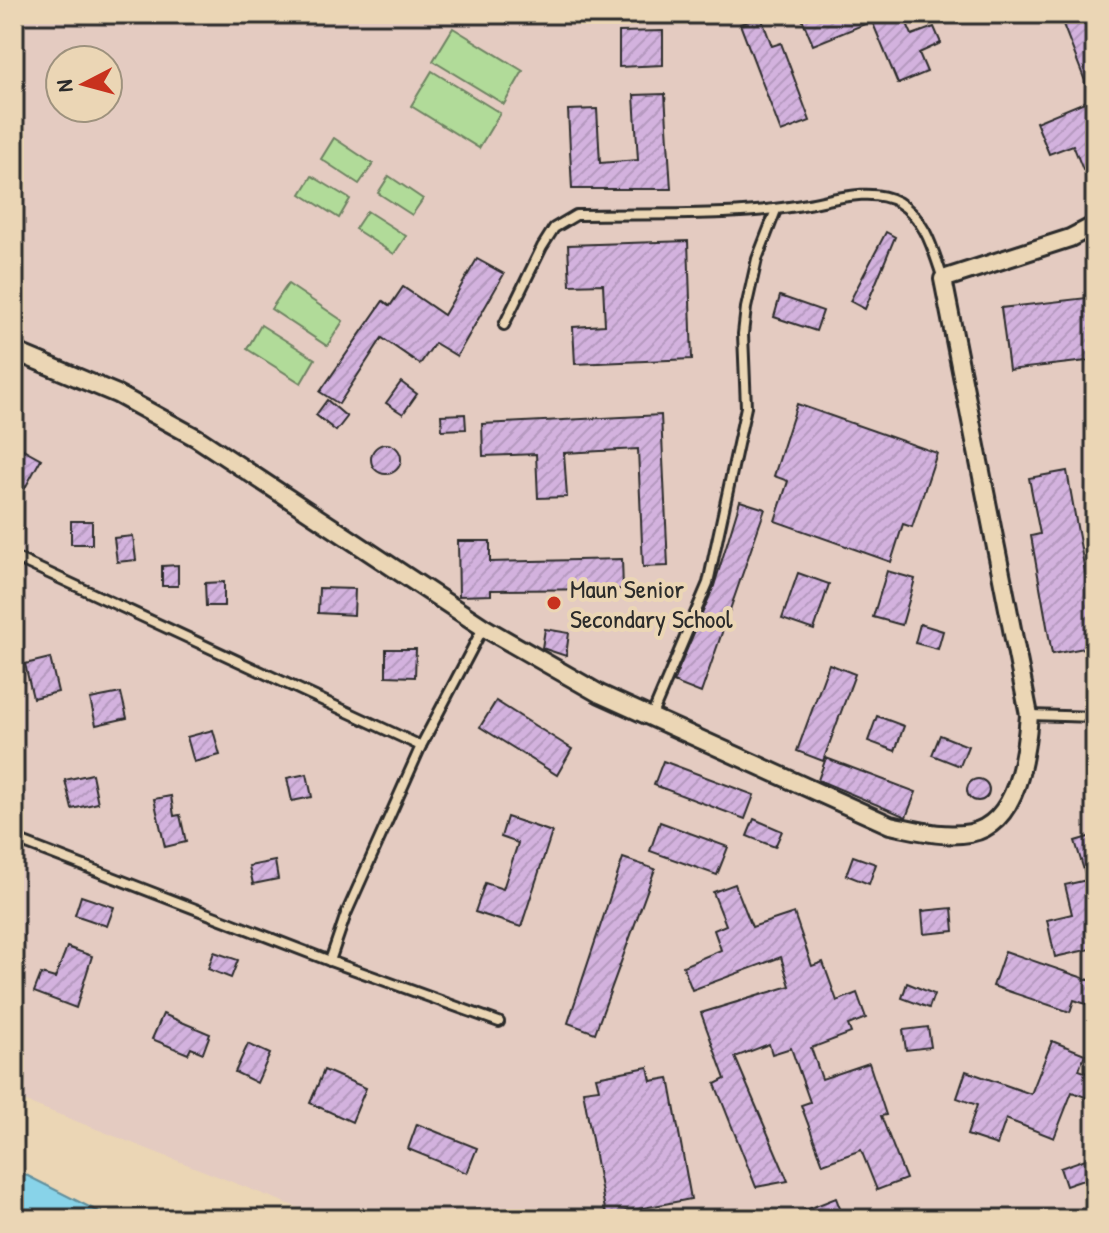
<svg xmlns="http://www.w3.org/2000/svg" width="1109" height="1233" font-family="'Patrick Hand',sans-serif">
<style>
.built{fill:#e4cbc1;fill-rule:evenodd}
.garden{fill:#b1db99;stroke:#6e8362;stroke-width:2}
.water{fill:#88d3e9;stroke:#63909d;stroke-width:2}
.building{fill:url(#building-hatch);stroke:#2b2b2b;stroke-width:2}
.lines{fill:none;stroke-linecap:round;stroke-linejoin:round}
.service-casing{stroke:#2b2b2b;stroke-width:14}
.minor-casing{stroke:#2b2b2b;stroke-width:22}
.service{stroke:#ebd6b5;stroke-width:8}
.minor{stroke:#ebd6b5;stroke-width:16}
.poi-dot{fill:#c8321e;stroke:#ebd6b5;stroke-width:3}
.labels{text-anchor:middle;dominant-baseline:central;stroke-width:8;stroke-linejoin:round;paint-order:stroke}
.poi-label{font-size:26px;fill:#2b2b2b;stroke:#ebd6b5;text-anchor:start}
</style>
<defs>
<pattern id="building-hatch" width="6" height="6" patternUnits="userSpaceOnUse" patternTransform="scale(2)"><rect width="6" height="6" fill="#d3b2de"/><path d="M-1 1l2-2M0 6l6-6M5 7l2-2" fill="none" stroke="#b599bf"/></pattern>
</defs>
<rect width="100%" height="100%" fill="#ebd6b5"/>
<filter id="ink" filterUnits="userSpaceOnUse"><feTurbulence type="fractalNoise" baseFrequency=".0125" numOctaves="2"/><feDisplacementMap in="SourceGraphic" scale="16" xChannelSelector="R" yChannelSelector="G"/><feConvolveMatrix kernelMatrix="1 2 1 2 8 2 1 2 1" color-interpolation-filters="sRGB"/></filter>
<g filter="url(#ink)">
<path class="built" d="M14,14H1095V1219H327L14,1097ZM60,60H108V108H60Z"/>
<g class="garden">
<polygon points="453,28 523,71 504,104 433,61"/>
<polygon points="432,71 500,113 479,148 411,106"/>
<polygon points="334,138 373,164 359,184 321,159"/>
<polygon points="312,176 350,199 339,218 301,194"/>
<polygon points="389,176 423,199 412,215 378,193"/>
<polygon points="367,211 406,236 394,254 355,229"/>
<polygon points="288,284 343,321 327,346 271,309"/>
<polygon points="261,325 315,359 301,383 247,349"/>
</g>
<polygon class="water" points="14,1169 113,1219 14,1219"/>
<g class="building">
<polygon points="800,14 903,14 912,35 934,27 941,43 919,53 927,72 898,84 872,21 813,45"/>
<polygon points="1059,14 1095,14 1095,165 1083,170 1073,145 1049,154 1036,122 1092,99"/>
<polygon points="761,17 772,46 781,43 810,121 781,132 740,24"/>
<polygon points="663,31 663,65 619,67 619,32"/>
<polygon points="665,94 671,189 572,189 568,110 597,109 600,163 638,160 634,95"/>
<polygon points="886,232 895,237 865,309 850,301"/>
<polygon points="688,241 692,359 575,364 573,327 605,325 603,284 570,285 568,245"/>
<polygon points="477,259 504,274 457,356 435,343 420,364 382,338 339,404 320,392 383,301 390,306 403,287 444,315"/>
<polygon points="780,296 823,311 816,331 774,317"/>
<polygon points="1095,297 1095,360 1009,370 1001,308"/>
<polygon points="401,382 417,394 403,414 386,403"/>
<polygon points="327,400 347,417 336,431 316,415"/>
<polygon points="797,404 937,453 912,527 903,524 891,562 775,521 788,481 774,476"/>
<polygon points="465,414 466,429 442,430 441,415"/>
<polygon points="661,415 668,566 643,567 638,449 564,453 567,497 538,498 536,454 483,456 482,424"/>
<polygon points="14,444 41,459 14,508"/>
<circle cx="386" cy="459" r="15"/>
<polygon points="1067,471 1095,627 1095,646 1052,654 1031,536 1040,534 1029,478"/>
<polygon points="740,501 765,509 701,693 673,682 714,586"/>
<rect x="71" y="521" width="21" height="23"/>
<polygon points="133,536 136,560 117,562 114,538"/>
<polygon points="458,541 490,541 490,562 622,559 623,589 491,590 491,595 459,596"/>
<polygon points="178,565 178,586 162,586 162,566"/>
<polygon points="887,571 915,579 902,625 873,617"/>
<polygon points="798,573 829,584 814,630 782,619"/>
<polygon points="224,582 224,606 206,606 205,583"/>
<polygon points="319,588 355,589 354,615 318,613"/>
<polygon points="920,624 943,631 938,649 915,643"/>
<polygon points="545,629 569,633 566,656 542,648"/>
<polygon points="386,649 416,649 415,677 386,676"/>
<polygon points="50,658 58,692 33,698 25,664"/>
<polygon points="829,664 855,674 823,761 797,751"/>
<polygon points="121,693 127,718 96,725 90,699"/>
<polygon points="496,701 572,749 557,775 480,727"/>
<polygon points="877,716 904,726 895,751 868,741"/>
<polygon points="213,730 220,755 194,762 187,737"/>
<polygon points="940,735 968,746 960,766 932,755"/>
<polygon points="826,758 916,792 906,817 818,780"/>
<polygon points="663,761 754,795 745,819 654,785"/>
<polygon points="92,774 98,803 72,809 65,780"/>
<polygon points="307,774 312,797 292,801 287,778"/>
<circle cx="978" cy="790" r="11"/>
<polygon points="171,796 174,816 180,815 186,842 165,847 154,799"/>
<polygon points="507,817 552,832 521,927 475,912 485,883 503,889 518,843 501,837"/>
<polygon points="754,819 782,831 775,847 747,836"/>
<polygon points="660,822 728,847 717,875 650,851"/>
<polygon points="1095,835 1095,948 1055,957 1047,920 1072,914 1065,885 1087,880 1075,841"/>
<polygon points="853,856 876,864 869,884 846,875"/>
<polygon points="623,858 655,869 595,1033 568,1023"/>
<polygon points="275,861 278,879 253,884 249,866"/>
<polygon points="735,884 752,927 794,913 812,966 823,962 837,1001 857,993 866,1018 848,1025 851,1033 811,1048 822,1079 869,1063 886,1115 881,1116 906,1179 877,1190 861,1150 823,1164 801,1105 810,1102 791,1048 772,1054 769,1044 735,1057 788,1181 756,1187 715,1084 725,1079 701,1013 790,986 781,957 692,990 683,966 721,950 714,930 726,925 713,892"/>
<polygon points="81,896 114,907 107,926 75,915"/>
<polygon points="952,908 954,931 924,934 922,911"/>
<polygon points="67,947 92,956 76,1008 34,992 41,974 55,978"/>
<polygon points="1005,951 1095,982 1095,1007 1074,1000 1070,1012 993,986"/>
<polygon points="214,952 238,960 231,978 208,969"/>
<polygon points="907,983 934,994 929,1008 902,998"/>
<polygon points="163,1014 210,1034 203,1053 191,1048 188,1054 152,1039"/>
<polygon points="928,1027 931,1047 906,1050 903,1030"/>
<polygon points="1052,1041 1085,1054 1079,1070 1095,1076 1088,1098 1072,1092 1054,1138 1006,1119 997,1145 967,1135 977,1105 957,1098 966,1071 1031,1094"/>
<polygon points="248,1044 270,1054 257,1083 235,1072"/>
<polygon points="648,1067 651,1081 669,1078 691,1199 606,1215 583,1091 599,1089 596,1077"/>
<polygon points="324,1070 366,1088 352,1122 310,1103"/>
<polygon points="417,1124 477,1148 467,1173 408,1149"/>
<polygon points="1091,1157 1095,1176 1066,1186 1060,1168"/>
<polygon points="836,1198 844,1219 786,1219 785,1218"/>
</g>
<g class="lines">
<defs>
<g id="service">
<path d="M504,325L542,247L554,228L576,215C652,213 733,218 808,204C835,199 872,187 898,202C926,219 933,250 943,279"/>
<polyline points="14,557 421,746"/>
<polyline points="652,715 708,583 746,407 743,334 746,308 757,259 776,210"/>
<polyline points="1030,715 1095,717"/>
<polyline points="14,839 330,961 499,1022"/>
<polyline points="330,961 346,914 421,746 483,628"/>
</g>
<path id="minor" d="M14,351L117,394L197,438L483,627L600,694L890,825C916,830 943,838 970,833C1018,824 1026,754 1029,715L943,279L1070,238L1095,225"/>
</defs>
<use href="#service" class="service-casing"/>
<use href="#minor" class="minor-casing"/>
<use href="#service" class="service"/>
<use href="#minor" class="minor"/>
</g>
</g>
<circle class="poi-dot" cx="554" cy="603" r="8"/>
<g class="labels">
<g class="poi-label">
<text x="570" y="588">Maun Senior<tspan x="570" dy="30">Secondary School</tspan></text>
</g>
</g>
<rect width="1109" height="1233" fill="none" stroke="#ebd6b5" stroke-width="48"/>
<rect x="24" y="24" width="1061" height="1185" fill="none" stroke="#2b2b2b" stroke-width="3" filter="url(#ink)"/>
<g transform="translate(84 84) rotate(264)"><circle r="38" fill="#ebd6b5" stroke="#9e927e" stroke-width="2"/>
<path d="M0-6L14 30L0 20L-14 30Z" fill="#c8321e"/>
<text y="-12" font-size="22" font-weight="bold" text-anchor="middle" fill="#2b2b2b">N</text>
</g>
</svg>
